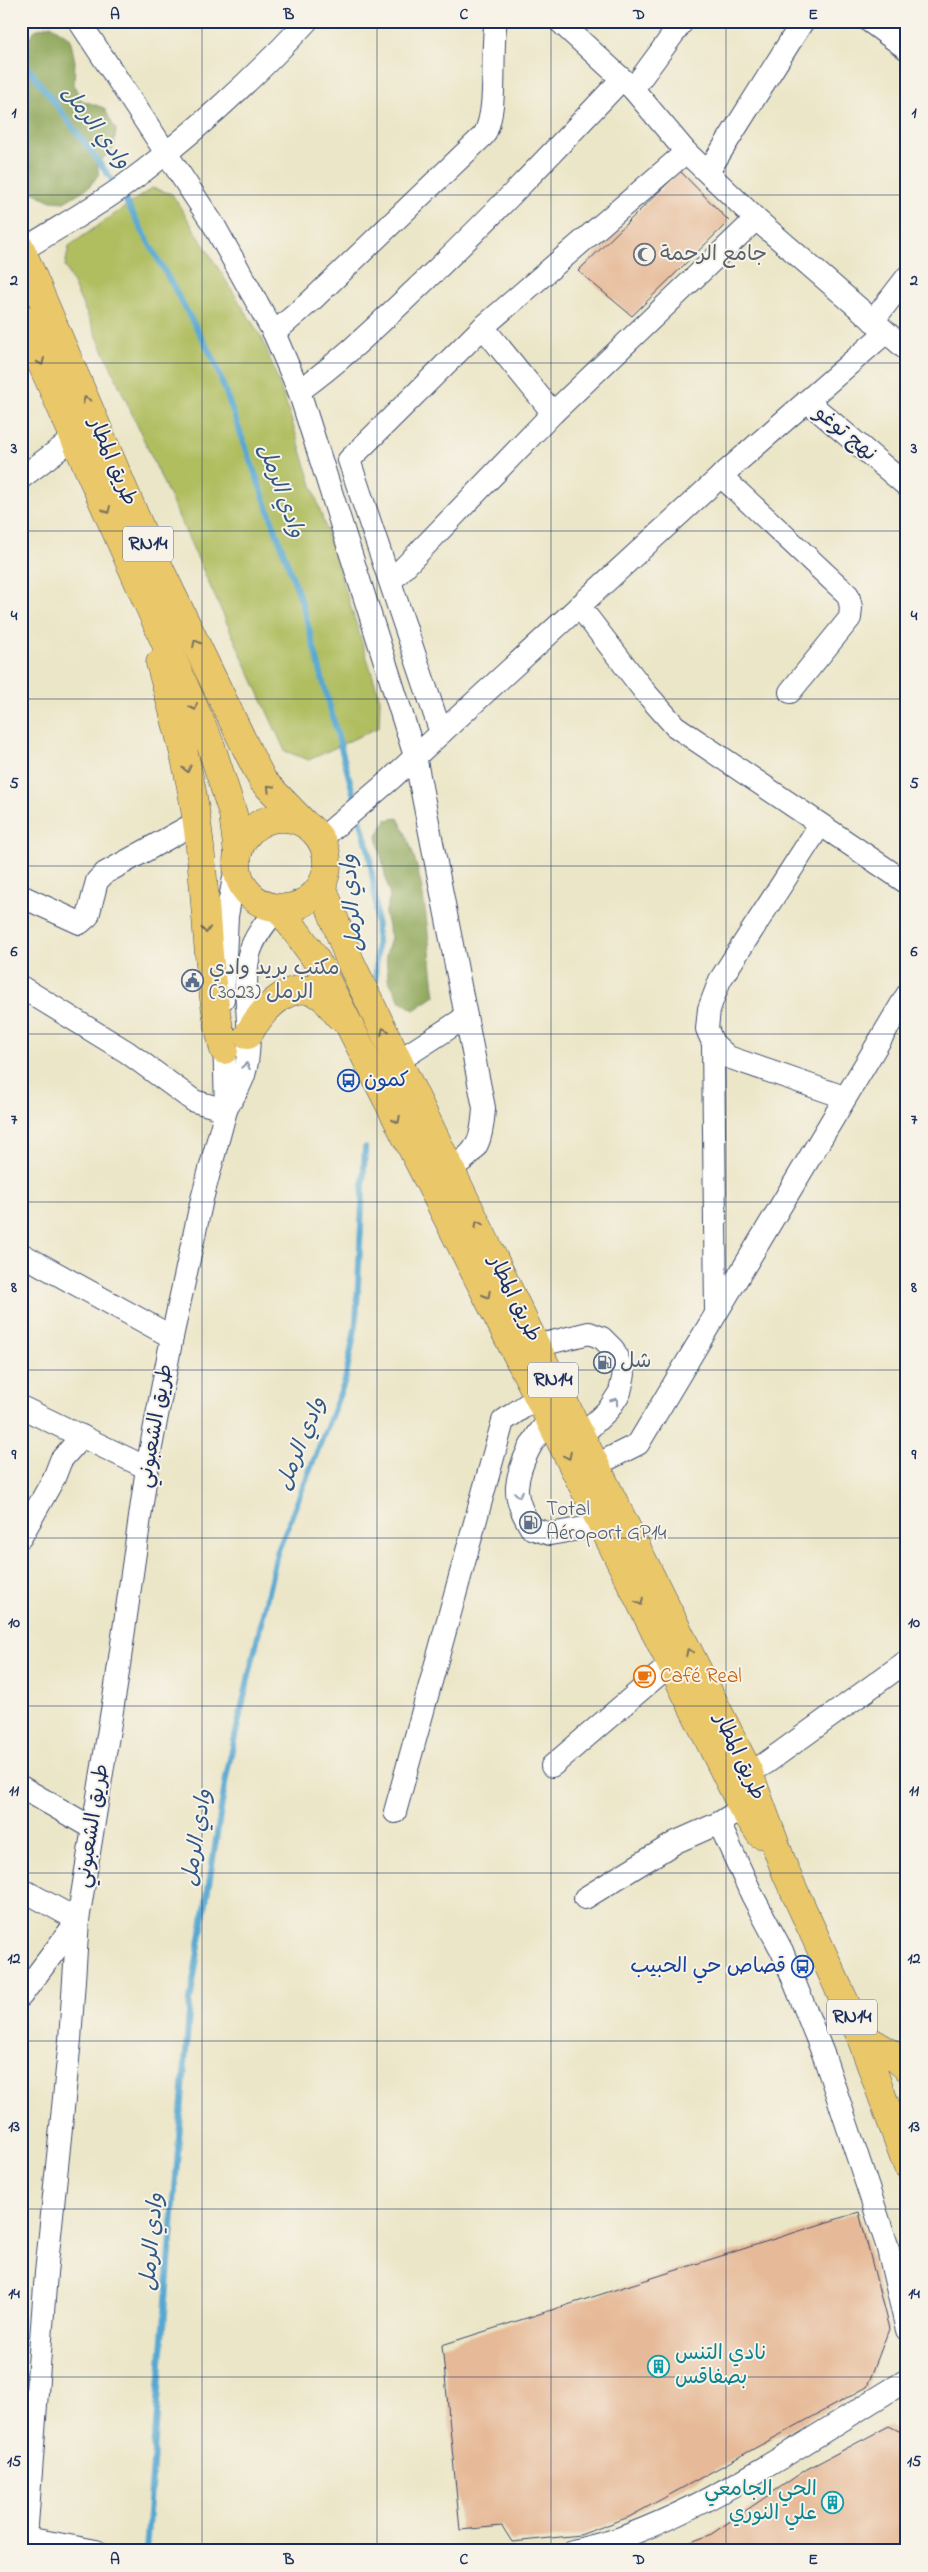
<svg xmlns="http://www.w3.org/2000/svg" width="928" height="2572" font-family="'Indie Flower','Playpen Sans Arabic',sans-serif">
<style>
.green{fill:#b0be61;stroke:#667660}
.forest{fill:#8ca557;stroke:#546a5a}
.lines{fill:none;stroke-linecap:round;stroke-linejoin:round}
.stream{stroke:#56a8d1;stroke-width:6}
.building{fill:#e6ba98}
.minor-casing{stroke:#3a4a6e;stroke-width:24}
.major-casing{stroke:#3a4a6e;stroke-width:29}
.minor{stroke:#fff;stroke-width:22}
.major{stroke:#eac769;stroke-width:28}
.oneway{stroke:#787363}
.oneway2{stroke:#8d97ae}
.grid{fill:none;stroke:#1b2f5e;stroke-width:1;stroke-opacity:0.55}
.labels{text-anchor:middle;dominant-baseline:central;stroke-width:4;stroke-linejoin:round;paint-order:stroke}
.shield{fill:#f7f3e8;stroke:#5d6a87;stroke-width:1}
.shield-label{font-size:20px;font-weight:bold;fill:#1b2f5e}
.worship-label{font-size:21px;fill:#5b616d;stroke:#f7f3e8;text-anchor:start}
.street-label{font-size:21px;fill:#1b2f5e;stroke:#f7f3e8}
.service-label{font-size:21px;fill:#4e5e75;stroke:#f7f3e8;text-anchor:start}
.transit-label{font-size:21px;fill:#164399;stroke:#f7f3e8;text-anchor:start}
.food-label{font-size:21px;fill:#c56008;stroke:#f7f3e8;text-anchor:start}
.culture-label{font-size:21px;fill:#0d838f;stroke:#f7f3e8;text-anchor:start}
.water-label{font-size:22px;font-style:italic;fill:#305986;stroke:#f7f3e8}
.neatline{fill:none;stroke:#1b2f5e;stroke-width:2}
.grid-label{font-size:16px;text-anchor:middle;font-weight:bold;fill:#1b2f5e}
</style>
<rect width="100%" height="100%" fill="#f7f3e8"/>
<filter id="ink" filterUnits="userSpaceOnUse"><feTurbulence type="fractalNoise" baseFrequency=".02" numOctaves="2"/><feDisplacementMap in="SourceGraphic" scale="10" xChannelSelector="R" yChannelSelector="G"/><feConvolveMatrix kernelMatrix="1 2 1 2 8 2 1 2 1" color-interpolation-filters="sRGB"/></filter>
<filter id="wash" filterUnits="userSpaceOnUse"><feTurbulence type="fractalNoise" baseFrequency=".0096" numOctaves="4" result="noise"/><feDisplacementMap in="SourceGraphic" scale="20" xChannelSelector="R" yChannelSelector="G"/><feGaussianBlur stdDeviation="1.12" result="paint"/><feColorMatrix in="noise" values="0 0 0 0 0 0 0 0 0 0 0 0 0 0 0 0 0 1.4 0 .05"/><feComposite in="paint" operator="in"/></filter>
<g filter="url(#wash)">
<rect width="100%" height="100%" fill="#ece6c8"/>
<polygon class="green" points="152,188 172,194 263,340 284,397 380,699 379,727 309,760 285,751 65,266 69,246"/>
<g class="forest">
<polygon points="51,25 70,38 75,61 74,85 81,100 104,108 116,130 114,148 97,164 99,174 89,187 64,202 51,201 32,192 21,175 23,46 35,30"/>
<path d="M398,818C427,871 427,936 435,996L414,1010L400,1001L388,979L386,955L391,938L385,914L390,897L377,836L386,820Z"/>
</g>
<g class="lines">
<g class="stream">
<polyline points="21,58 119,189 214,360 302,603 369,852 376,904 377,944 375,986"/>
<polyline points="146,2551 190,2001 227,1772 277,1553 345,1381 356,1324 365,1148"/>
</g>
</g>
<g id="blocks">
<g class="building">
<polygon points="680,171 729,221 632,316 578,271"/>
<polygon points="859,2212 889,2329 867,2387 629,2517 580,2535 512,2542 502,2526 460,2530 442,2345"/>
<polygon points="889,2426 907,2435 907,2551 666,2551 710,2535 807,2469"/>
</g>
</g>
</g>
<g filter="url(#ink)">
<use href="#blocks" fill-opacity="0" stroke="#3a4a6e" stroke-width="1"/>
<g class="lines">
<defs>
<g id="minor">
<path d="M79,21L215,227L274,333L312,300L484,135C499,109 490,53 496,21"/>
<polyline points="559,21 633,89 686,152 756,219 907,350"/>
<polyline points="869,21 907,49"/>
<polyline points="633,89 683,21"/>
<polyline points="708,172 803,21"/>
<path d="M21,251C54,230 89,211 121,188C184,142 254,79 307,21"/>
<polyline points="873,321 907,277"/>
<polyline points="483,327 553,413"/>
<path d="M274,333L299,391L415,756L484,1108C482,1139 479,1152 451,1168"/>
<path d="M299,391C341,361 377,326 414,291C486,223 554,151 622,79"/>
<polyline points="807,401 907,486"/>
<polyline points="721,476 848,595 851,607 850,618 790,692"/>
<polyline points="21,478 74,438"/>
<polyline points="391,581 553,413 756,219"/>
<polyline points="579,606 645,692 675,726 907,883"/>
<polyline points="441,733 349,460 483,327 686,152"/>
<polyline points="820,825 720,980 709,1009 707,1029 713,1043 728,1057 844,1097"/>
<polyline points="321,839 391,779 721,476 885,333"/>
<polyline points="21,896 80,923 88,916 97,881 105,873 197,822"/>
<polyline points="21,987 127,1052 194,1101 226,1110"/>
<polyline points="223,999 227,916 237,861"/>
<polyline points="713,1043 716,1311"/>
<polyline points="398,1061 466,1017"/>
<path d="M226,1109C233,1098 240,1087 244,1075C256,1036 240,994 249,955C253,938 266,922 277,909"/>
<polyline points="21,1254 172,1337"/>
<polyline points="536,1346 589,1333 602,1338 613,1349 624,1374 620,1392 609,1409 581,1436"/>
<polyline points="21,1407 147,1468"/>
<path d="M550,1420C534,1436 519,1463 517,1487C516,1501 524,1516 531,1528L550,1534L602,1525"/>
<polyline points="596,1465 638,1444 907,995"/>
<polyline points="21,1537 54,1478 61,1460 82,1436"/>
<polyline points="552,1766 671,1664"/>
<polyline points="749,1773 766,1763 907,1661"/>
<polyline points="21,1787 92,1828"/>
<polyline points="756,1800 719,1823 752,1895 782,1951 824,2056 887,2245 907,2330"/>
<polyline points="395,1812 503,1421 551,1388"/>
<polyline points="21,1889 78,1920 21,1996"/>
<polyline points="585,1898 676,1842 719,1823"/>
<polyline points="26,2538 96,2551"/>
<polyline points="25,2551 46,2273 70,2040 78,1920 116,1686 147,1468 172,1337 202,1199 226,1110 224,1033"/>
<path d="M573,2551C588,2547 603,2544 618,2539C721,2502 814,2436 907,2380"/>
</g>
<g id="major">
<polyline points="21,249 141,530 249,754 263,781 304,823"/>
<polyline points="21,317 211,746 233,814 238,854"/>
<path d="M160,663C174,715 190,769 197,823C208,899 205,975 224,1050"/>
<circle cx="282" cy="863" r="45"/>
<polyline points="322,886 350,961 398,1061 536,1346 749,1773 786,1873 860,2035 907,2165"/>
<polyline points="280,909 315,958 550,1420 742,1807 760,1834"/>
<path d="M248,1035C260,1012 294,972 324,998C329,1003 334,1010 339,1016"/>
<polyline points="860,2035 889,2052 907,2068"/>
</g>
</defs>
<use href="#minor" class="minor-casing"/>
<use href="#major" class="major-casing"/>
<use href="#minor" class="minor"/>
<use href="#major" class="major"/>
</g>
<defs><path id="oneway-chevron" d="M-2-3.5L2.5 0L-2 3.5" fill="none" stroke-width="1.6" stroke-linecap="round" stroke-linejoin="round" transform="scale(1.25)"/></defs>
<g class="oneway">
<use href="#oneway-chevron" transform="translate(41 362) rotate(66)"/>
<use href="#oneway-chevron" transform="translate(86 400) rotate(-113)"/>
<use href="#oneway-chevron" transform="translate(107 510) rotate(66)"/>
<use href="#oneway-chevron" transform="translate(196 643) rotate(-116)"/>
<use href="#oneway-chevron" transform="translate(194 707) rotate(66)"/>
<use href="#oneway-chevron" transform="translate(187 769) rotate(77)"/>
<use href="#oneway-chevron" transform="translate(270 788) rotate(-134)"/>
<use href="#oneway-chevron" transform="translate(206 930) rotate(86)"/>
<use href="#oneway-chevron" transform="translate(384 1031) rotate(-116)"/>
<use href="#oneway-chevron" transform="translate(397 1120) rotate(63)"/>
<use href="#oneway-chevron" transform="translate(478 1224) rotate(-116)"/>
<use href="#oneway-chevron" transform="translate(487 1295) rotate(63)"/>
<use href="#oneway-chevron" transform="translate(568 1456) rotate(64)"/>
<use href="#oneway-chevron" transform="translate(640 1602) rotate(64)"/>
<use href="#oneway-chevron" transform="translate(689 1652) rotate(-116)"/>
</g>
<g class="oneway2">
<use href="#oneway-chevron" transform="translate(246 1066) rotate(-80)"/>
<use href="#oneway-chevron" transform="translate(615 1401) rotate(-55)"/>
<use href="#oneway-chevron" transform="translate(519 1494) rotate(81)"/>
</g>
</g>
<path class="grid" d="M202,21V2551M377,21V2551M551,21V2551M726,21V2551M21,195H907M21,363H907M21,531H907M21,699H907M21,866H907M21,1034H907M21,1202H907M21,1370H907M21,1538H907M21,1706H907M21,1873H907M21,2041H907M21,2209H907M21,2377H907"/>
<defs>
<symbol id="mosque-ring" viewBox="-11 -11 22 22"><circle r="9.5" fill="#f7f3e8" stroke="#6b7280" stroke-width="1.5"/><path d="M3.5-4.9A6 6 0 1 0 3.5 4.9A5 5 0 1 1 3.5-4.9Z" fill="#6b7280"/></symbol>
<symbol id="civic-ring" viewBox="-11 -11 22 22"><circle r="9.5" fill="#f7f3e8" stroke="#5c6f8a" stroke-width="1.5"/><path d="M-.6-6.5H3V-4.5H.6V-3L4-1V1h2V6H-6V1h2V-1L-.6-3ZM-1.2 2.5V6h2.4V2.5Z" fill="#5c6f8a"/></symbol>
<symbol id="bus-ring" viewBox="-11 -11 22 22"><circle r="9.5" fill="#f7f3e8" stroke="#1a4fb4" stroke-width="1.5"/><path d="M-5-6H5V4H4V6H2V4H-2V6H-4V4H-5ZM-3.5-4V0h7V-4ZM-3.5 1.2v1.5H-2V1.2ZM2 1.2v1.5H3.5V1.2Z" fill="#1a4fb4"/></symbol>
<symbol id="fuel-ring" viewBox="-11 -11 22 22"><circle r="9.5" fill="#f7f3e8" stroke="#5c6f8a" stroke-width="1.5"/><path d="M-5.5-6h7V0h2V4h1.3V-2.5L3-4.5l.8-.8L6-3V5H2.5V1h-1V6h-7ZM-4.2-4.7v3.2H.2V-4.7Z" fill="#5c6f8a"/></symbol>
<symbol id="cafe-ring" viewBox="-11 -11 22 22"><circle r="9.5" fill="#f7f3e8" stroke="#e8710a" stroke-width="1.5"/><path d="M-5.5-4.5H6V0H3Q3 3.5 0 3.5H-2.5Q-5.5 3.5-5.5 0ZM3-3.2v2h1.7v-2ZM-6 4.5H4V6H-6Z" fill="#e8710a"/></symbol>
<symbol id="building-ring" viewBox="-11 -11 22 22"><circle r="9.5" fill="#f7f3e8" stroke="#0f9aa8" stroke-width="1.5"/><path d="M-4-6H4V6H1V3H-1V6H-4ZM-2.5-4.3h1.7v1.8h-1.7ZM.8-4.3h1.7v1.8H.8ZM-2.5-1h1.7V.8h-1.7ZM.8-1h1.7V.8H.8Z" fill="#0f9aa8"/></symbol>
</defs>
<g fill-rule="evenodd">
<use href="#mosque-ring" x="632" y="242" width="25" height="25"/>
<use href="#civic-ring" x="180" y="968" width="25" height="25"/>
<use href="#bus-ring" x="336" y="1068" width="25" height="25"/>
<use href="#fuel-ring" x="592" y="1350" width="25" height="25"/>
<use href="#fuel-ring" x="518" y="1510" width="25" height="25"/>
<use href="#cafe-ring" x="632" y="1664" width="25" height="25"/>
<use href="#bus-ring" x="790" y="1954" width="25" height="25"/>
<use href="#building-ring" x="646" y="2354" width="25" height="25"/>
<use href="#building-ring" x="820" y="2490" width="25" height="25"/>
</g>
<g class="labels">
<g class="shield">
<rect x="123" y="526.5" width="50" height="35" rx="4"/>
<rect x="528" y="1362.5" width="50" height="35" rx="4"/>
<rect x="827" y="1999.5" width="50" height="35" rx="4"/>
</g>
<g class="shield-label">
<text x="148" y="544">RN14</text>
<text x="553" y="1380">RN14</text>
<text x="852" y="2017">RN14</text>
</g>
<g class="worship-label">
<text x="660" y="255">جامع الرحمة</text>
</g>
<g class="street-label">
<text transform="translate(845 434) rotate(40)">نهج توغو</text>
<text transform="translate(112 462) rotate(67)">طريق المطار</text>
<text transform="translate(514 1299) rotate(64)">طريق المطار</text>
<text transform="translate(156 1426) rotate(-80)">طريق الشعبوني</text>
<text transform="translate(739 1757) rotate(65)">طريق المطار</text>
<text transform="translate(93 1826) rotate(-81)">طريق الشعبوني</text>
</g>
<g class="service-label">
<text x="209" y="969">مكتب بريد وادي<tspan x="209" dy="24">الرمل (3023)</tspan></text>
<text x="620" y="1362">شل</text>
<text x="546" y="1510">Total<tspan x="546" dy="24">Aéroport GP14</tspan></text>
</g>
<g class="transit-label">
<text x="364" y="1081">كمون</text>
<text x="786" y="1967" text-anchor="end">قصاص حي الحبيب</text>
</g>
<g class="food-label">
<text x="660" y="1677">Café Real</text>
</g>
<g class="culture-label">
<text x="675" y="2354">نادي التنس<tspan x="675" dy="24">بصفاقس</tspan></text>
<text x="817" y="2490" text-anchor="end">الحي الجامعي<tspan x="817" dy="24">علي النوري</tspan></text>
</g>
<g class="water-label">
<text transform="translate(95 128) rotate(53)">وادي الرمل</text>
<text transform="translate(280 491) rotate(70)">وادي الرمل</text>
<text transform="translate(353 903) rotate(-94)">وادي الرمل</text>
<text transform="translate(302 1444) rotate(-68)">وادي الرمل</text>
<text transform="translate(198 1838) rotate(-81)">وادي الرمل</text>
<text transform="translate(153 2242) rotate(-85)">وادي الرمل</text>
</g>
</g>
<rect width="928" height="2572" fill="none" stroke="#f7f3e8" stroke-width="55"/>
<rect x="28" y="28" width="872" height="2516" class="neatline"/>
<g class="grid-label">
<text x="115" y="19">A</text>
<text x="289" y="19">B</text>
<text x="464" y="19">C</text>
<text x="639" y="19">D</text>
<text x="813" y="19">E</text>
<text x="14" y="117">1</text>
<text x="914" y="117">1</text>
<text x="14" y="285">2</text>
<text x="914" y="285">2</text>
<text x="14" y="453">3</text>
<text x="914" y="453">3</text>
<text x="14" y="620">4</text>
<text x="914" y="620">4</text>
<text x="14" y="788">5</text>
<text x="914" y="788">5</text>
<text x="14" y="956">6</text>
<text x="914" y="956">6</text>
<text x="14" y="1124">7</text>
<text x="914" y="1124">7</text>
<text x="14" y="1292">8</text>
<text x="914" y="1292">8</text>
<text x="14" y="1459">9</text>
<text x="914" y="1459">9</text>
<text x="14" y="1627">10</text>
<text x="914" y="1627">10</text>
<text x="14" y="1795">11</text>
<text x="914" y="1795">11</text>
<text x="14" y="1963">12</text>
<text x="914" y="1963">12</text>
<text x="14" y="2131">13</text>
<text x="914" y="2131">13</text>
<text x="14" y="2298">14</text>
<text x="914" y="2298">14</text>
<text x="14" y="2466">15</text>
<text x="914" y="2466">15</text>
<text x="115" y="2564">A</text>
<text x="289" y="2564">B</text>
<text x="464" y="2564">C</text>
<text x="639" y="2564">D</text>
<text x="813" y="2564">E</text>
</g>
</svg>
